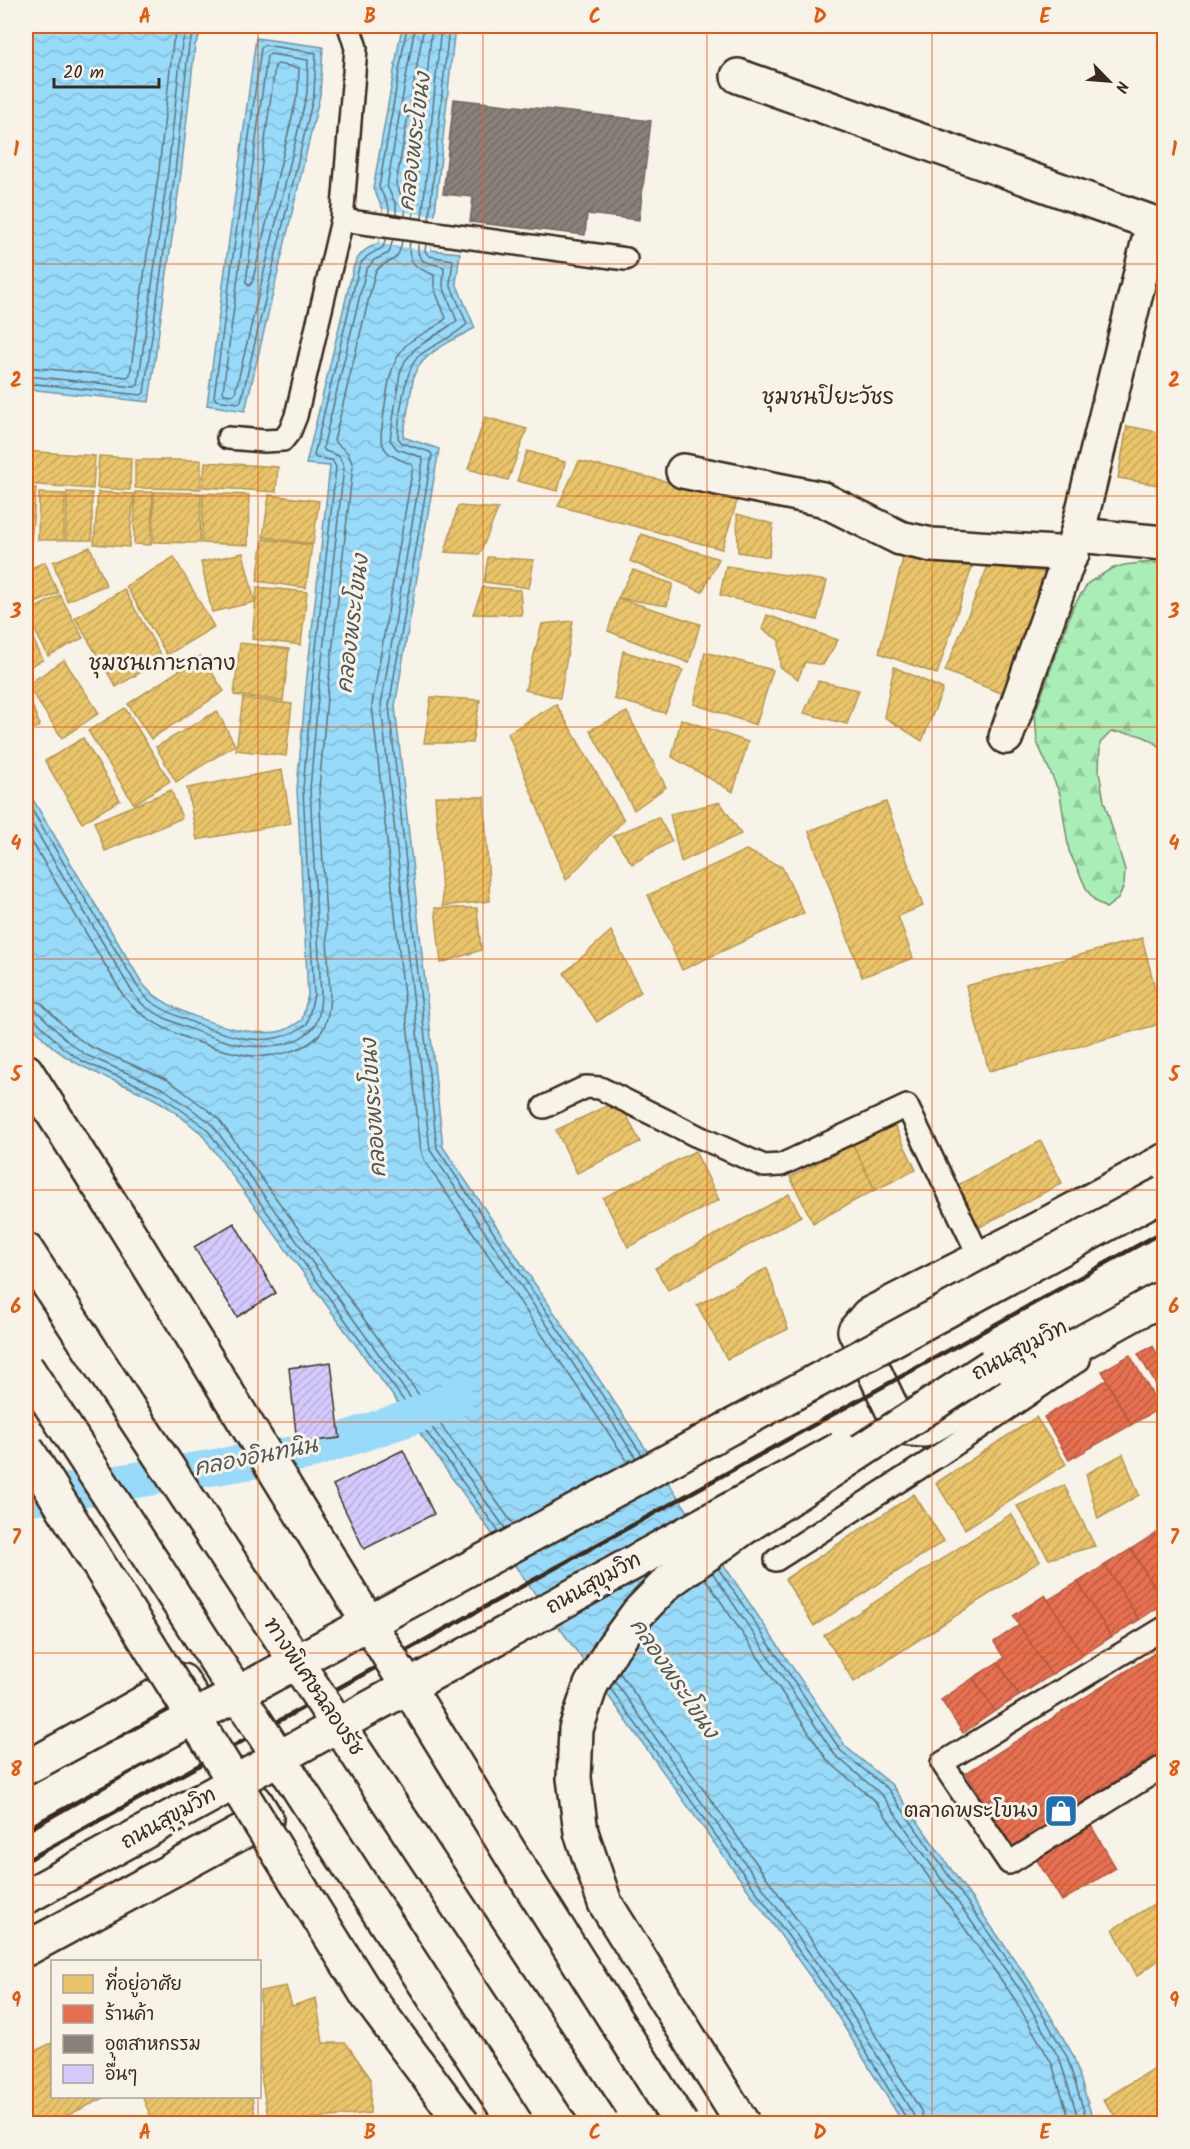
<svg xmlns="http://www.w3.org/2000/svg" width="1190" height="2149" font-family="Kalam,'Playpen Sans Thai',sans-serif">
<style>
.forest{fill:url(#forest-firs);stroke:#728c6a;stroke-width:1.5}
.water{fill:url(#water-waves);stroke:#7294a1;stroke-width:1.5}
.pier{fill:#f7f3e8}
.homes{fill:url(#homes-hatch);stroke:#b59653;stroke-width:1.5}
.shops{fill:url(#shops-hatch);stroke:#b35a42;stroke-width:1.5}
.industry{fill:url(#industry-hatch);stroke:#726760;stroke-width:1.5}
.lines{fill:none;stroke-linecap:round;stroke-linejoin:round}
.shore{stroke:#607076;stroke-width:1.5}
.canal{stroke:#97daf9;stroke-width:36}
.building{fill:url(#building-hatch);stroke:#3b2a1e;stroke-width:1.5}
.service-casing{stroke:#3b2a1e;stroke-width:26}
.minor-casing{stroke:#3b2a1e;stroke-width:38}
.primary-casing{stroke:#3b2a1e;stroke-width:38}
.motorway-casing{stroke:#3b2a1e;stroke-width:38}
.service{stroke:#f7f3e8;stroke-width:21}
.minor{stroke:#f7f3e8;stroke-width:33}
.primary{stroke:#f7f3e8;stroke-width:33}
.motorway{stroke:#f7f3e8;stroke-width:33}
.rail{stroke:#3b2a1e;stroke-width:4.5}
.primary-bridge-casing{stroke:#3b2a1e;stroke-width:38;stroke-linecap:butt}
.motorway-bridge-casing{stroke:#3b2a1e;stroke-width:38;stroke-linecap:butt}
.primary-bridge{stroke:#f7f3e8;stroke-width:33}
.motorway-bridge{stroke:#f7f3e8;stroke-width:33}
.grid{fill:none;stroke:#e8590c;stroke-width:1.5;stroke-opacity:0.55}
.labels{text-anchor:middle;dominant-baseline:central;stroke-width:6;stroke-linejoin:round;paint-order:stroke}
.street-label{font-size:21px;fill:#3b2a1e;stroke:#f7f3e8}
.poi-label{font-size:21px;fill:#3b2a1e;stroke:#f7f3e8;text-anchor:end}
.water-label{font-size:22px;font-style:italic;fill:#525655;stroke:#f7f3e8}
.neighbourhood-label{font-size:22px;fill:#3b2a1e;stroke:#f7f3e8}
.neatline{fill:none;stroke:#e8590c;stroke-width:2}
.grid-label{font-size:20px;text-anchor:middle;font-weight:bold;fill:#e8590c}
</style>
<defs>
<pattern id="forest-firs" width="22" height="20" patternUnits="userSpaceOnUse" patternTransform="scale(1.5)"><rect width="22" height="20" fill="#a9edb7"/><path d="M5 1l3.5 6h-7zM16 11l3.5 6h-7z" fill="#92cb9d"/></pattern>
<pattern id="water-waves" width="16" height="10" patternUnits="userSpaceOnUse" patternTransform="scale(1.5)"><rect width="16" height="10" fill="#97daf9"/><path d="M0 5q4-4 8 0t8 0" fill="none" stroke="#83bbd5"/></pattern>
<pattern id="homes-hatch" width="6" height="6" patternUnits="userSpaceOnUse" patternTransform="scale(1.5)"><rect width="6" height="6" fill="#e9c46a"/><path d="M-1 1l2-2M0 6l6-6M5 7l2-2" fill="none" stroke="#c9a95b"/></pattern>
<pattern id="shops-hatch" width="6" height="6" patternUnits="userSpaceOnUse" patternTransform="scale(1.5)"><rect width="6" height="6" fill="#e76f51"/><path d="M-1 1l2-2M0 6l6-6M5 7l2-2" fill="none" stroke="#bc5b43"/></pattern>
<pattern id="industry-hatch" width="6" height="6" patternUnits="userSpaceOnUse" patternTransform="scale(1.5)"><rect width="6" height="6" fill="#8a817c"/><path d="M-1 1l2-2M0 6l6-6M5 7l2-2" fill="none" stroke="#726a65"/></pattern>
<pattern id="building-hatch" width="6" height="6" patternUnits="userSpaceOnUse" patternTransform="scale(1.5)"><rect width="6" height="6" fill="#d4cafd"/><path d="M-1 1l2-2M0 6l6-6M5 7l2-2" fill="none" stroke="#b7aed8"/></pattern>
</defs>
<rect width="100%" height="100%" fill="#f7f3e8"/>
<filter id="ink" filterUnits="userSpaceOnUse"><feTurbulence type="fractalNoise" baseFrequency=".0167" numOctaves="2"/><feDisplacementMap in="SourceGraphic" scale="12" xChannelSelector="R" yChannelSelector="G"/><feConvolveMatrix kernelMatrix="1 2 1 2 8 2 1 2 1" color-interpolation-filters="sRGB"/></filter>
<g filter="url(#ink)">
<path class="forest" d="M1151,562L1164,565V753C1152,735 1132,732 1111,732L1100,743L1099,772L1104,801L1125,870L1124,885L1118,899L1106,908L1095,901L1087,890L1069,851L1060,794L1037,742L1035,713L1073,607L1088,583L1111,569L1124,565Z"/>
<g class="water">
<polygon points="26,26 204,26 195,45 181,173 149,402 36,390 26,391"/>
<path d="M402,26H455L431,250L460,253L456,283L475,328C454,340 423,352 414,375L403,437L439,449L395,706L443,1147L846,1747L892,1785L1033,1986L1073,2055L1094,2123H903L832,2007L409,1418L201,1133C187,1122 172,1108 156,1100C107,1074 60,1068 26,1017V788L142,983C162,1011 248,1040 282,1031C289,1029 296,1024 302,1020L308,995L297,789L306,685L330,466L306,464L354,265C360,253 366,248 379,243L383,209L373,189Z"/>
<polygon points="256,38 323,47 320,95 245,411 207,405"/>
</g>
<polygon class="pier" points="383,209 436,216 431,251 379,244"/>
<g class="homes">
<polygon points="485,417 527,429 508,480 468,469"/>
<polygon points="1127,426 1164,433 1164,486 1118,478"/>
<polygon points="26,451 95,456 93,489 26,484"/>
<polygon points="527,451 565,462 558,491 517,481"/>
<polygon points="99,456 131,458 130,490 97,488"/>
<polygon points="135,460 201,460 201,489 135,488"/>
<polygon points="579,461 738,498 722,549 558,506"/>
<polygon points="205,462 278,467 276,492 203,487"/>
<polygon points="26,488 36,488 31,541 26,541"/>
<polygon points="67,492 92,493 92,540 66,540"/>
<polygon points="98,492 134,494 129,547 94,544"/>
<polygon points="135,492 153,492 151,545 134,544"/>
<polygon points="154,492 201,493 200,543 153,542"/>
<polygon points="39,493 65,494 64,540 38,540"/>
<polygon points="203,493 249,495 248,545 202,543"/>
<polygon points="269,495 319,501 313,544 263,537"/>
<polygon points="458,506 498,509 480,554 445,552"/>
<polygon points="737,514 773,524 769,557 738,552"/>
<polygon points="641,534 719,559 702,592 630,561"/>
<polygon points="263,539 312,545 306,588 257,581"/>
<polygon points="90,547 106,585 67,601 53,562"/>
<polygon points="243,553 255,602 212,612 201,562"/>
<polygon points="174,557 214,627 167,655 126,586"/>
<polygon points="488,557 534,560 529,588 484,582"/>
<polygon points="903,558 972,567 937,674 879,653"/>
<polygon points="45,562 58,593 26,607 26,570"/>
<polygon points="726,566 827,581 817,620 720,595"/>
<polygon points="988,566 1052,573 1006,695 945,671"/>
<polygon points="633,570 673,584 667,606 618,598"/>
<polygon points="257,587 307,592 301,645 252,639"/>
<polygon points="483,587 520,590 522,615 473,614"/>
<polygon points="124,589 163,659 116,687 75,618"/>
<polygon points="60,595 83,638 48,656 26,613"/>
<polygon points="618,598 700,624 689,663 608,631"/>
<polygon points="767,615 838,640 823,665 805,662 798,679 780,667 779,640 762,629"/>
<polygon points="573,621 560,698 525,690 542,624"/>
<polygon points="26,624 43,660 26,668"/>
<polygon points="240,643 289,649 283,701 234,695"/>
<polygon points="623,651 683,670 665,713 614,699"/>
<polygon points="705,652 773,670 756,725 694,704"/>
<polygon points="201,656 224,691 151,739 128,704"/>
<polygon points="64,660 99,713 62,738 27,685"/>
<polygon points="894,667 943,689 922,741 884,717"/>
<polygon points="818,681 859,690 847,724 804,713"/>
<polygon points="26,688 40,726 26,731"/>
<polygon points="431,697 480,700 472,743 424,743"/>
<polygon points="243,698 292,704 286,756 236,750"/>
<polygon points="556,704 624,820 566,880 508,733"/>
<polygon points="125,708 170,781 134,804 88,731"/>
<polygon points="217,711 235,745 176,782 156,747"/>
<polygon points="627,712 666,787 634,810 590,730"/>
<polygon points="681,719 748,742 733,792 672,757"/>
<polygon points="83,738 120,800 82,823 45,761"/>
<polygon points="282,770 291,823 197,840 187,788"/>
<polygon points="171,790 182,818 105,851 94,822"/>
<polygon points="435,796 484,797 490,901 443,906"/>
<polygon points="720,802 741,834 681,862 670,814"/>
<polygon points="886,802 923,906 898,916 913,958 862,977 809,831"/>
<polygon points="658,817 672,841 632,864 613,836"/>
<polygon points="746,850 782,867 804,913 682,970 648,895"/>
<polygon points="435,908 477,908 481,950 441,963"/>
<polygon points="611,931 641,992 597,1022 564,973"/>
<polygon points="1142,938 1164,1023 989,1071 966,986"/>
<polygon points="619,1100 640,1142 577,1173 556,1130"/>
<polygon points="894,1124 916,1170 875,1190 853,1145"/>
<polygon points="1041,1141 1062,1183 978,1228 956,1186"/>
<polygon points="853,1145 875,1190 813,1223 790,1177"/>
<polygon points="695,1151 719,1200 628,1247 603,1198"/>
<polygon points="789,1194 801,1216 668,1290 655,1268"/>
<polygon points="767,1268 788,1329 727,1359 697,1305"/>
<polygon points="1036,1417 1066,1464 965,1529 936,1483"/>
<polygon points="1123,1454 1139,1495 1098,1519 1086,1474"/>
<polygon points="1064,1485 1095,1546 1049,1559 1017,1506"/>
<polygon points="914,1494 944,1541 814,1626 785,1579"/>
<polygon points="1011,1514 1040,1561 854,1682 824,1635"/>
<polygon points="1164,1897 1164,1919 1156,1903"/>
<polygon points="1152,1905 1164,1933 1164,1956 1137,1976 1113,1929"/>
<polygon points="286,1986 292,2006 316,1998 323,2043 346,2043 371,2079 370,2113 269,2123 260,2071 260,1991"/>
<polygon points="52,2043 52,2096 108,2096 49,2124 26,2124 26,2055"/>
<polygon points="1154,2068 1164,2084 1164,2124 1121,2124 1103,2100"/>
<polygon points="142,2096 252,2096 256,2124 154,2124"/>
</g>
<g class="shops">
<polygon points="1153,1346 1158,1356 1164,1353 1164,1384 1158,1388 1138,1354"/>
<polygon points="1130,1355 1160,1408 1131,1425 1102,1371"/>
<polygon points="1106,1380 1131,1425 1069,1460 1044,1417"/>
<polygon points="1162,1529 1164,1532 1164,1603 1131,1549"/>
<polygon points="1131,1549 1164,1603 1139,1620 1105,1565"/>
<polygon points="1105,1565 1139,1620 1111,1637 1078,1582"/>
<polygon points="1078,1582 1111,1637 1083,1655 1048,1600"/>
<polygon points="1045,1595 1083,1655 1051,1675 1013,1616"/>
<polygon points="1019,1625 1051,1675 1019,1696 998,1662 1004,1658 994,1642"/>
<polygon points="1164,1647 1164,1750 1012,1847 966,1773"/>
<polygon points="998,1662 1019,1696 995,1711 973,1678"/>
<polygon points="973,1678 995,1711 963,1733 941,1700"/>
<polygon points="1164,1789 1164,1804 1158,1794"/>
<polygon points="1090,1824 1116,1868 1062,1901 1035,1857"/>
</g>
<polygon class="industry" points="454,99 651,121 639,220 587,214 585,235 470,222 473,197 443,194"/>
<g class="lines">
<g class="shore">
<polygon points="264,45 316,53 314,94 241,401 238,403 216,400 214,397 261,48"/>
<polygon points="270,54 308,60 307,93 235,393 232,395 224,394 223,391 267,56"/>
<polygon points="278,64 299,68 298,92 252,283 249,286 246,282 275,66"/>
<polyline points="389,214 389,207 379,187 407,26"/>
<polyline points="396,215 396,205 387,186 415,26"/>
<polyline points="405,217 405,204 396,184 424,26"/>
<polyline points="413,218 432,26"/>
<polyline points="422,219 441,26"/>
<polyline points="429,220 449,26"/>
<path d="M410,241C406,264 417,268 434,275V288L446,318C437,328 422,333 411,341C386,359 386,405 381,434C381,454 395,458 411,464L413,467L372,705L421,1150L424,1160L628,1462"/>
<polyline points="418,243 418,253 423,261 444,267 443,286 457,321 416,348 405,361 400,373 390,440 397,449 421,457 423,460 381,705 430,1150 636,1458"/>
<path d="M426,244L425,251L429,256L453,260L450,284L467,324C454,337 434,344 420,355C405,366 398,420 398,438L402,443L430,452L432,455L389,706L437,1148L642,1455"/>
<polyline points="26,368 38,368 127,377 130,375 159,170 173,42 179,26"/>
<polyline points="26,377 37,377 135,387 138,385 168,171 182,43 189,26"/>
<polyline points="26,385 37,384 141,395 144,393 175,172 189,44 198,26"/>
<path d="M26,800L137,986C141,991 144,996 149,1000C170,1016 224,1036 250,1039C271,1041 291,1036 307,1024L314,995L303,789L312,685L336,467L332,460L316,458L314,455L359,267C367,253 371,255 383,247L386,238"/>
<path d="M26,814L131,990C135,996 140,1003 146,1007C167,1022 225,1044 250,1046C270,1048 296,1045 311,1030C320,1022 320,1006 321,995L310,789L319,686L344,467L339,456L325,451L323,448L366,270L374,260L389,253L393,239"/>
<path d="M26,832L123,995C146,1028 207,1048 246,1055C268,1059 304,1052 319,1035C328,1025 329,1008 330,995L319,789L328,687L353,466L348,453L334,441L375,273C383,258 399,268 402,240"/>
<polyline points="26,998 41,1003 72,1034 91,1047 168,1080 217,1117 513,1524"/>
<polyline points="26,1007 36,1010 67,1041 86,1055 164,1089 211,1123 505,1528"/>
<polyline points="26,1015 32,1016 62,1047 82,1061 161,1095 206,1128 499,1532"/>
<polyline points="718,1568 841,1751 888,1789 1028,1989 1067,2057 1088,2124"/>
<polyline points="712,1572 835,1755 882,1795 1022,1993 1060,2060 1080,2124"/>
<polyline points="705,1578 828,1761 875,1801 1014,1998 1052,2064 1071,2124"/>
<polyline points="619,1672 851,1995 921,2111 924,2124"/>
<polyline points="614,1680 843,2000 913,2114 915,2124"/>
<polyline points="610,1688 837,2004 906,2118 907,2124"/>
</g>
<polyline class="canal" points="26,1498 307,1452 409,1418 456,1399"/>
</g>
<g class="building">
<polygon points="234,1223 276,1293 237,1317 194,1247"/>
<polygon points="331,1362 340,1438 297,1443 289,1368"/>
<polygon points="403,1450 434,1514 364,1549 333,1485"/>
</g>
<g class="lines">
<defs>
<g id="service">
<polyline points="342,220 626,259"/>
<polyline points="228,438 264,441 283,440 290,431 296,416 342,220 356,48 349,26"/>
<polyline points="544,1107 586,1087 600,1088 697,1136 764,1166 781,1165 907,1106 980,1258"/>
<polyline points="776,1560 938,1456 1079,1360"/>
<polyline points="1164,1628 942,1763 1009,1863 1164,1766"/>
</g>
<g id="minor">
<polyline points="738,76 1153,223 1077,535 1006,737"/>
<polyline points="683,471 822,499 900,538 932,545 1072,554"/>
<polyline points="1077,535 1164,543"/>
</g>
<g id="primary">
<polyline points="1164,1161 1038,1229 868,1315 855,1331 901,1428 924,1430 1164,1297"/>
<polyline points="26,1769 182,1681 192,1698"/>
<polyline points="26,1949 266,1819 255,1801"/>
</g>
<g id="motorway">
<polyline points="26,1071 124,1225"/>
<polyline points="26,1250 127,1406"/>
</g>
</defs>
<use href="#service" class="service-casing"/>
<use href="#minor" class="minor-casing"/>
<use href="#primary" class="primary-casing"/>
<use href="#motorway" class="motorway-casing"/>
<use href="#service" class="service"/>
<use href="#minor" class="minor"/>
<use href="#primary" class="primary"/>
<use href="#motorway" class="motorway"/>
<g class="rail">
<polyline points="26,1831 436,1598 1164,1201"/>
<polyline points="26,1861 1164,1231"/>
</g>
<defs>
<g id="primary-bridge">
<polyline points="26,1808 1164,1193"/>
<polyline points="26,1897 840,1449"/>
</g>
<g id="motorway-bridge">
<polyline points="124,1225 515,1861 681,2124"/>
<polyline points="26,1367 516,2124"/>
<polyline points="127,1406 602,2124"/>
<polyline points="26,1448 369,1998 463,2124"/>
<polyline points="743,2124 605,1903 581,1832 574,1778 576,1729 591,1685 613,1647 638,1613 668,1582 742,1529 991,1366"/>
</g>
</defs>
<use href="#primary-bridge" class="primary-bridge-casing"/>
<use href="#motorway-bridge" class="motorway-bridge-casing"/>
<use href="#primary-bridge" class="primary-bridge"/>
<use href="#motorway-bridge" class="motorway-bridge"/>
</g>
</g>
<path class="grid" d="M258,26V1962M483,26V2124M707,26V2124M932,26V2124M26,264H1164M26,496H1164M26,727H1164M26,959H1164M26,1190H1164M26,1422H1164M26,1653H1164M26,1885H1164M258,2096V2124"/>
<defs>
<symbol id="shop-square" viewBox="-11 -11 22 22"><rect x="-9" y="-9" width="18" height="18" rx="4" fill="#1f6fb2" stroke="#f7f3e8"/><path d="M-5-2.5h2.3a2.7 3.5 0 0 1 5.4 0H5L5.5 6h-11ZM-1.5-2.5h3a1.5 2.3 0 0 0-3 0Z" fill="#fff"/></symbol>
</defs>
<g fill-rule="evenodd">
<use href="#shop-square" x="1042" y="1792" width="38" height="38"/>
</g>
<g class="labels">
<g class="street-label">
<text transform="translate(1020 1351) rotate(-28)">ถนนสุขุมวิท</text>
<text transform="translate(594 1584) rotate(-29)">ถนนสุขุมวิท</text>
<text transform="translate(313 1687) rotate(56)">ทางพิเศษฉลองรัช</text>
<text transform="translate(169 1819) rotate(-29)">ถนนสุขุมวิท</text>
</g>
<g class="poi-label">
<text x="1038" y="1811">ตลาดพระโขนง</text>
</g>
<g class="water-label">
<text transform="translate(416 142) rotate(-83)">คลองพระโขนง</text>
<text transform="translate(354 624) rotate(-83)">คลองพระโขนง</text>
<text transform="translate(375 1108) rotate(-94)">คลองพระโขนง</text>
<text transform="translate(256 1458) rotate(-11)">คลองอินทนิน</text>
<text transform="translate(673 1679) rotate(56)">คลองพระโขนง</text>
</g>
<g class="neighbourhood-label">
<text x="828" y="398">ชุมชนปิยะวัชร</text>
<text x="162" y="664">ชุมชนเกาะกลาง</text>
</g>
</g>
<rect width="1190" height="2149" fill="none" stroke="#f7f3e8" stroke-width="66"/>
<rect x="51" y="1960" width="210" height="138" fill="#f7f3e8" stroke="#aca397" stroke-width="1.5"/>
<rect x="63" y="1975" width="30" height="18" fill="#e9c46a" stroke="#aca397" stroke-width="1.5"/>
<text x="105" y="1990" font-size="18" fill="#3b2a1e">ที่อยู่อาศัย</text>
<rect x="63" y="2005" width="30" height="18" fill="#e76f51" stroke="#aca397" stroke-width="1.5"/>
<text x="105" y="2020" font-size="18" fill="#3b2a1e">ร้านค้า</text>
<rect x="63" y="2035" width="30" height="18" fill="#8a817c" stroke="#aca397" stroke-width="1.5"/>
<text x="105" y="2050" font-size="18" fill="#3b2a1e">อุตสาหกรรม</text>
<rect x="63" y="2065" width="30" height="18" fill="#d4cafd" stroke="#aca397" stroke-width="1.5"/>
<text x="105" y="2080" font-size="18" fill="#3b2a1e">อื่นๆ</text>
<g transform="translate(1109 81) rotate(115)" stroke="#f7f3e8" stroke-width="4.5" paint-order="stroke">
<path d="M0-4.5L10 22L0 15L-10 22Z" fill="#3b2a1e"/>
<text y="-9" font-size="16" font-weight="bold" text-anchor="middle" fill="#3b2a1e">N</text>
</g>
<path d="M54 78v9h105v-9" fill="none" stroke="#3b2a1e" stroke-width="3"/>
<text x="63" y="78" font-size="18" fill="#3b2a1e" stroke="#f7f3e8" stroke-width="4.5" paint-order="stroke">20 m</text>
<rect x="33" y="33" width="1124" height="2083" class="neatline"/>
<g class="grid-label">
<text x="145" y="23">A</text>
<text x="370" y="23">B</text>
<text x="595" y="23">C</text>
<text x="820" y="23">D</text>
<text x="1045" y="23">E</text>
<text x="16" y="156">1</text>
<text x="1174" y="156">1</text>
<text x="16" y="387">2</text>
<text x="1174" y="387">2</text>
<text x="16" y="618">3</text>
<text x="1174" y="618">3</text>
<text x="16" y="850">4</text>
<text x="1174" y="850">4</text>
<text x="16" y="1081">5</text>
<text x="1174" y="1081">5</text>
<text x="16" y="1313">6</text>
<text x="1174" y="1313">6</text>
<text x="16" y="1544">7</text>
<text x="1174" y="1544">7</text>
<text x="16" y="1776">8</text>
<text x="1174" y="1776">8</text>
<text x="16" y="2007">9</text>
<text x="1174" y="2007">9</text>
<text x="145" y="2139">A</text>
<text x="370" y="2139">B</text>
<text x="595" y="2139">C</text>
<text x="820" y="2139">D</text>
<text x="1045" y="2139">E</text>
</g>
</svg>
